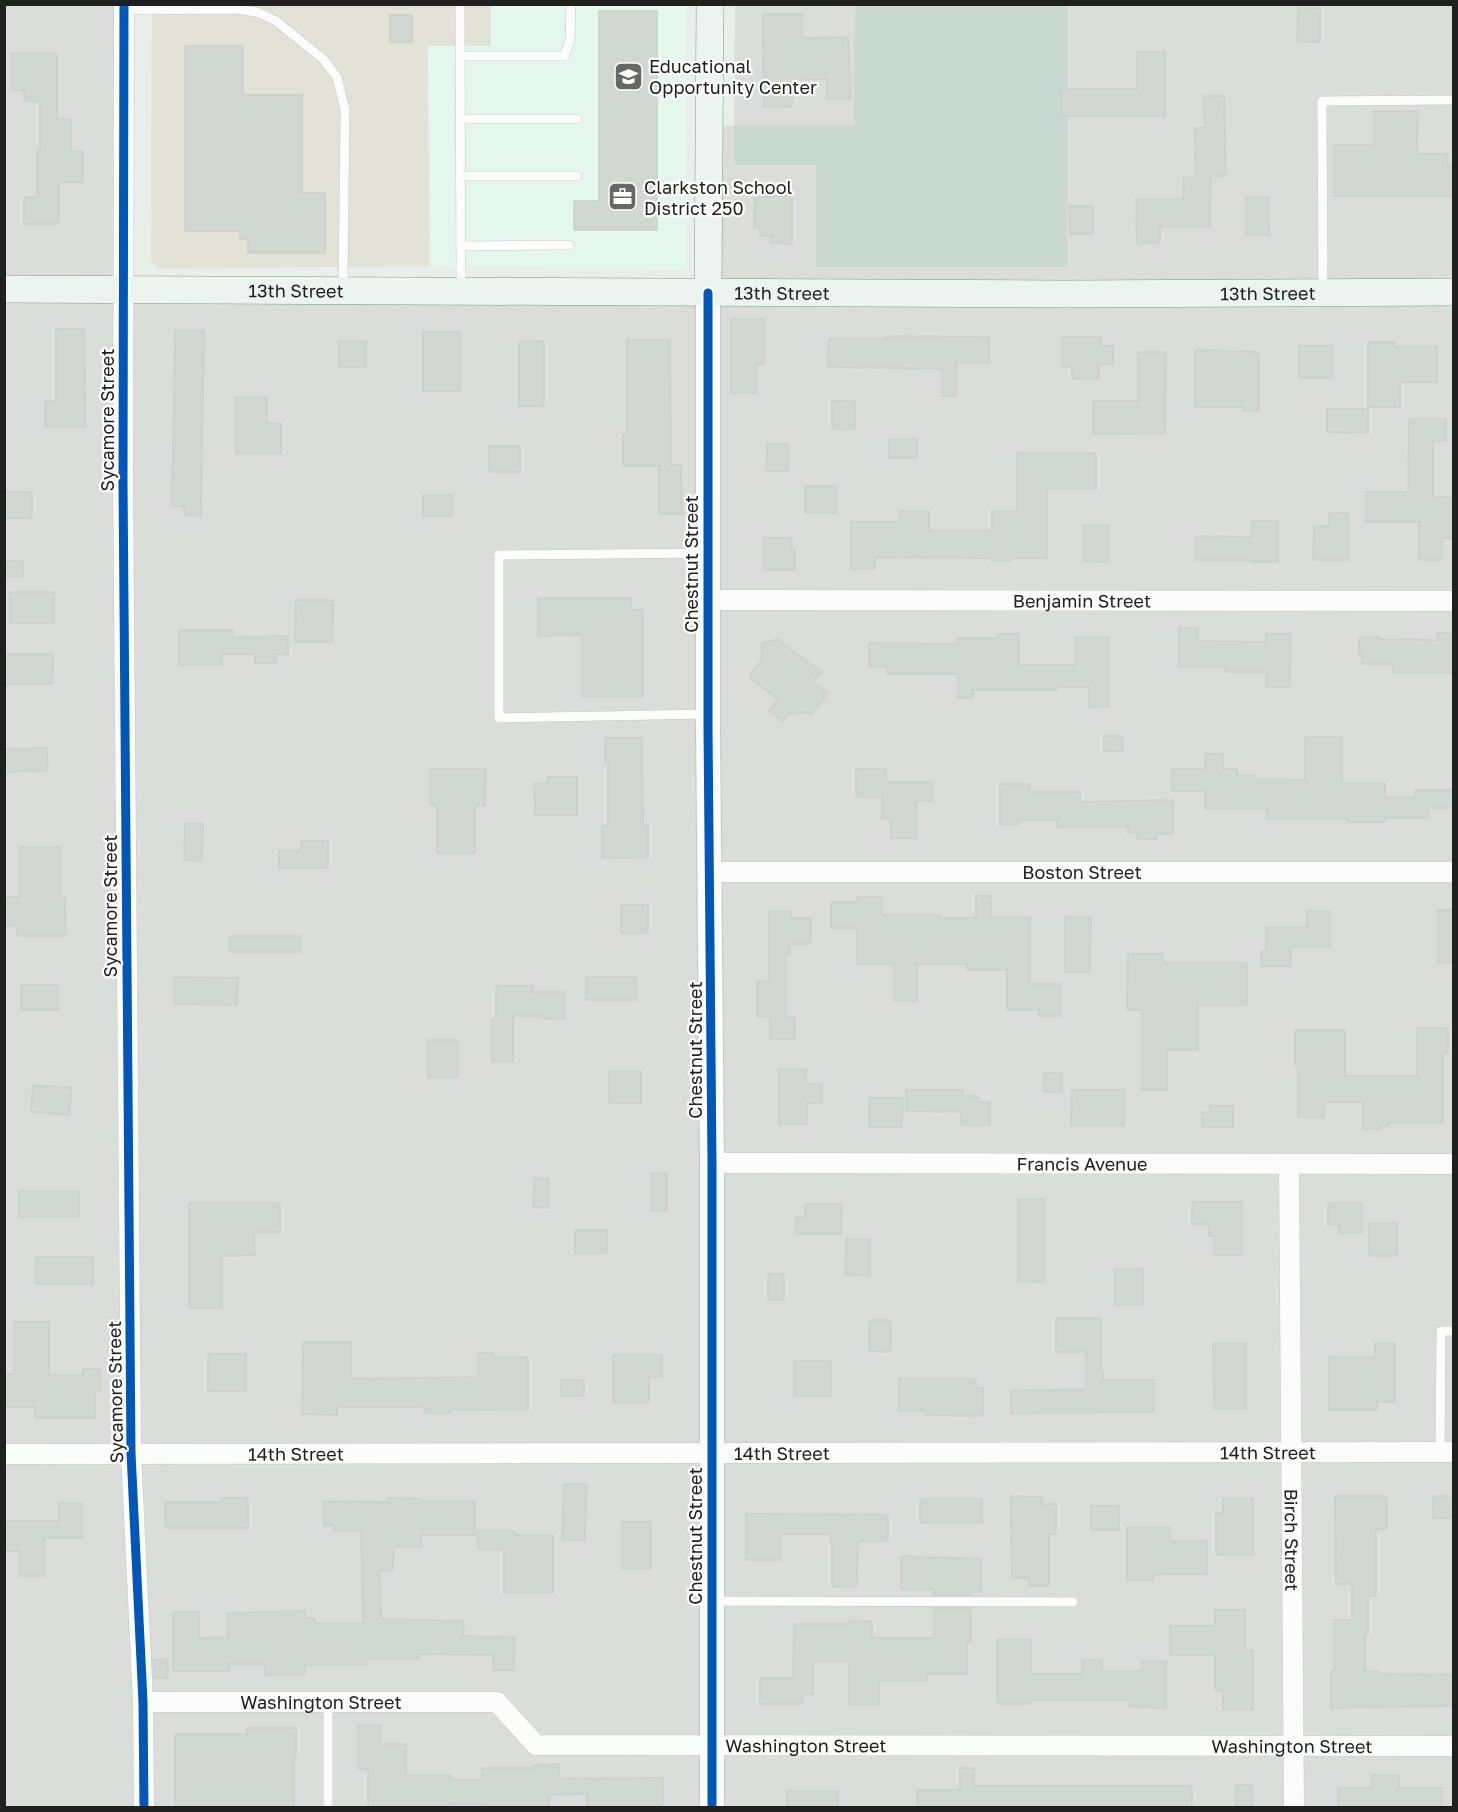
<svg xmlns="http://www.w3.org/2000/svg" width="1458" height="1812" font-family="'Golos Text',sans-serif">
<style>
.residential{fill:#daddda}
.industrial{fill:#e2e2d7}
.education{fill:#e4f7ee}
.construction{fill:#c9d9d1}
.building{fill:#d1d7d1;stroke:#c9d1ca;stroke-width:1.5}
.lines{fill:none;stroke-linecap:round;stroke-linejoin:round}
.service-casing{stroke:#c4c7c5;stroke-width:10}
.minor-casing{stroke:#c4c7c5;stroke-width:21}
.tertiary-casing{stroke:#c4c7c5;stroke-width:26}
.secondary-casing{stroke:#7f998f;stroke-width:28}
.service{stroke:#fcfcfc;stroke-width:9}
.minor{stroke:#fcfcfc;stroke-width:20}
.tertiary{stroke:#fcfcfc;stroke-width:24}
.secondary{stroke:#ebf4f0;stroke-width:27}
.cycleway-casing{stroke:#fff;stroke-width:13}
.cycleway{stroke:#0057b8;stroke-width:9}
.labels{text-anchor:middle;dominant-baseline:central;stroke-width:4.5;stroke-linejoin:round;paint-order:stroke}
.poi-label{font-size:18px;fill:#202020;stroke:#fff;text-anchor:start}
.street-label{font-size:18px;fill:#202020;stroke:#fff}
</style>
<rect width="100%" height="100%" fill="#e8eee9"/>
<polygon class="residential" points="5,5 124,5 123,288 708,293 710,126 734,126 735,5 1453,5 1453,1807 5,1808"/>
<polygon class="industrial" points="152,5 491,5 491,46 428,47 430,266 159,269 151,262"/>
<polygon class="education" points="491,5 687,5 687,266 681,269 430,266 428,46 491,46"/>
<polygon class="construction" points="855,5 1067,5 1067,267 816,267 816,165 734,165 734,126 854,126"/>
<g class="building">
<polygon points="1298,8 1320,8 1320,42 1297,41"/>
<polygon points="599,11 657,11 657,230 574,230 574,201 599,201"/>
<polygon points="763,14 802,14 802,38 848,37 851,99 827,99 827,79 792,80 792,107 764,107"/>
<rect x="390" y="15" width="22" height="27"/>
<polygon points="185,46 243,46 243,95 302,95 302,193 325,193 325,253 248,253 248,239 240,239 240,231 185,231"/>
<polygon points="1137,52 1165,52 1165,116 1061,116 1061,89 1137,89"/>
<polygon points="12,53 57,53 57,119 71,119 71,151 83,151 83,182 59,182 59,224 24,224 24,197 37,197 37,151 40,151 40,101 24,101 24,90 12,90"/>
<polygon points="1204,96 1224,96 1226,176 1211,176 1210,227 1160,227 1160,243 1137,244 1136,199 1183,199 1184,177 1196,178 1195,128 1205,127"/>
<polygon points="1374,111 1418,111 1417,154 1448,154 1448,167 1454,167 1454,196 1334,196 1334,145 1374,145"/>
<polygon points="755,196 792,196 792,244 771,243 771,236 760,236 760,228 754,228"/>
<polygon points="1246,197 1268,197 1269,235 1246,235"/>
<polygon points="1069,206 1093,206 1093,234 1070,234"/>
<polygon points="731,319 764,319 764,364 756,364 756,393 731,393"/>
<polygon points="56,329 84,329 85,427 45,427 45,401 56,401"/>
<polygon points="175,331 204,331 201,516 184,515 184,506 172,506"/>
<rect x="423" y="332" width="37" height="59"/>
<polygon points="887,336 989,337 989,363 956,363 956,396 942,396 942,369 828,367 829,339 887,339"/>
<polygon points="1062,337 1101,337 1101,346 1113,346 1113,364 1099,364 1099,379 1072,379 1072,367 1062,367"/>
<polygon points="627,340 670,340 671,465 681,465 682,514 659,514 659,466 623,466 623,435 627,435"/>
<rect x="339" y="341" width="27" height="26"/>
<rect x="519" y="341" width="25" height="65"/>
<polygon points="1368,342 1394,342 1394,347 1437,347 1437,382 1400,382 1400,407 1368,407"/>
<rect x="1299" y="346" width="33" height="32"/>
<polygon points="1195,350 1259,352 1259,411 1244,411 1244,407 1195,407"/>
<polygon points="1138,352 1166,352 1165,433 1093,434 1093,401 1138,401"/>
<polygon points="236,397 267,397 267,423 281,423 281,453 236,453"/>
<rect x="832" y="401" width="23" height="28"/>
<polygon points="1327,409 1368,409 1368,433 1327,432"/>
<polygon points="1409,419 1446,419 1446,441 1433,441 1433,497 1454,497 1454,538 1442,538 1442,560 1419,560 1419,522 1366,522 1366,492 1408,492"/>
<rect x="889" y="439" width="28" height="19"/>
<polygon points="767,444 788,444 788,471 766,471"/>
<rect x="489" y="446" width="31" height="26"/>
<polygon points="1017,453 1096,453 1096,489 1047,489 1047,558 1011,558 1011,561 992,561 992,558 875,557 875,569 851,569 851,522 900,522 900,511 929,511 929,531 992,531 992,511 1017,511"/>
<rect x="805" y="486" width="31" height="27"/>
<rect x="4" y="492" width="28" height="26"/>
<rect x="423" y="495" width="29" height="21"/>
<polygon points="1329,513 1348,513 1348,560 1313,560 1314,526 1329,526"/>
<polygon points="1252,521 1278,521 1278,562 1252,562 1252,560 1196,560 1196,536 1252,537"/>
<polygon points="1084,525 1108,525 1108,562 1084,561"/>
<polygon points="764,538 792,538 792,549 795,549 795,570 764,570"/>
<rect x="4" y="561" width="19" height="16"/>
<rect x="10" y="592" width="44" height="31"/>
<polygon points="538,598 631,598 631,610 643,610 643,697 582,697 582,635 538,636"/>
<polygon points="296,600 333,600 332,642 295,642"/>
<polygon points="1179,628 1198,628 1198,641 1266,642 1266,634 1291,634 1290,687 1266,687 1266,672 1225,672 1225,667 1179,667"/>
<polygon points="179,630 233,630 233,637 288,636 288,655 276,654 276,663 255,663 255,654 222,654 222,665 179,665"/>
<polygon points="1437,633 1454,633 1454,673 1393,673 1393,664 1362,664 1362,654 1359,654 1359,637 1378,637 1378,639 1437,640"/>
<polygon points="998,634 1019,634 1019,665 1076,665 1076,637 1108,637 1108,707 1089,707 1089,687 1057,687 1057,690 973,690 973,698 958,698 958,674 887,674 887,667 869,667 869,643 958,644 958,638 998,638"/>
<polygon points="777,639 822,672 813,682 828,693 811,715 807,712 788,714 783,721 769,711 778,700 749,677 761,661 762,643"/>
<polygon points="4,654 53,654 52,684 4,684"/>
<rect x="1104" y="736" width="19" height="15"/>
<polygon points="1305,737 1342,737 1342,783 1385,783 1385,797 1415,797 1415,790 1454,790 1454,808 1428,808 1428,818 1385,818 1385,822 1347,822 1347,819 1267,819 1267,809 1205,809 1205,791 1172,791 1172,769 1205,769 1205,754 1223,754 1223,769 1237,769 1237,775 1255,775 1255,779 1305,780"/>
<polygon points="605,738 642,738 643,825 648,825 648,857 602,858 602,826 608,825 608,763 605,763"/>
<polygon points="47,748 48,771 4,772 4,749"/>
<polygon points="430,769 486,769 485,805 475,805 475,853 437,853 437,805 430,805"/>
<polygon points="856,769 886,769 886,782 932,782 932,801 916,801 916,838 891,838 891,819 882,819 882,797 856,797"/>
<polygon points="548,777 577,777 577,815 535,815 534,783 548,783"/>
<polygon points="1000,784 1030,784 1030,792 1080,792 1080,802 1173,800 1173,834 1156,834 1156,839 1137,839 1137,833 1128,833 1128,827 1057,827 1057,820 1018,820 1018,825 1000,825"/>
<polygon points="185,823 203,823 202,861 184,860"/>
<polygon points="301,841 328,841 328,868 279,868 279,851 301,851"/>
<polygon points="20,847 60,847 60,896 65,896 66,936 17,936 16,925 4,925 4,897 20,897"/>
<polygon points="976,895 991,896 991,917 1030,917 1030,984 1060,984 1060,1016 1039,1016 1039,1010 1007,1010 1007,970 967,970 967,964 917,964 917,1001 894,1001 894,964 857,964 857,928 831,928 831,902 857,902 857,897 882,897 882,915 940,915 940,918 976,918"/>
<rect x="621" y="905" width="27" height="28"/>
<rect x="1438" y="910" width="16" height="53"/>
<polygon points="769,911 791,911 791,918 811,918 811,944 790,944 790,955 786,955 786,1017 795,1017 795,1039 770,1039 770,1017 757,1017 757,981 769,981"/>
<polygon points="1307,911 1330,911 1330,947 1291,947 1291,966 1261,966 1261,951 1266,951 1266,927 1307,927"/>
<polygon points="1065,917 1091,917 1090,972 1065,972"/>
<rect x="229" y="936" width="71" height="16"/>
<polygon points="1128,954 1163,954 1163,963 1247,963 1247,1005 1198,1005 1198,1050 1167,1050 1167,1090 1142,1090 1142,1010 1127,1010"/>
<polygon points="174,977 238,978 237,1005 174,1004"/>
<rect x="586" y="977" width="50" height="23"/>
<rect x="21" y="985" width="37" height="25"/>
<polygon points="496,986 533,986 533,992 564,992 564,1019 544,1019 544,1016 513,1016 513,1061 492,1061 492,1019 496,1019"/>
<polygon points="1417,1028 1448,1028 1448,1053 1443,1053 1443,1123 1389,1123 1389,1126 1381,1126 1381,1129 1363,1129 1363,1102 1324,1102 1324,1117 1298,1117 1298,1066 1295,1066 1295,1030 1345,1030 1345,1076 1417,1076"/>
<rect x="428" y="1040" width="30" height="37"/>
<polygon points="779,1069 806,1069 806,1084 822,1084 822,1103 807,1103 807,1124 779,1124"/>
<rect x="609" y="1071" width="32" height="32"/>
<rect x="1044" y="1073" width="18" height="19"/>
<polygon points="33,1085 72,1088 69,1115 31,1112"/>
<polygon points="906,1090 963,1090 963,1096 978,1096 978,1102 990,1102 990,1125 961,1125 961,1112 906,1111"/>
<polygon points="1072,1090 1124,1090 1124,1125 1071,1125"/>
<polygon points="869,1098 903,1098 902,1127 869,1127"/>
<polygon points="1210,1106 1233,1106 1233,1127 1202,1127 1202,1112 1210,1112"/>
<rect x="652" y="1173" width="15" height="38"/>
<polygon points="534,1178 548,1179 548,1208 533,1207"/>
<rect x="19" y="1191" width="60" height="26"/>
<polygon points="1018,1199 1044,1199 1044,1282 1018,1281"/>
<polygon points="1192,1202 1242,1202 1242,1255 1214,1255 1214,1236 1209,1236 1209,1224 1192,1224"/>
<polygon points="189,1203 280,1203 280,1232 254,1232 255,1255 222,1256 222,1308 189,1308"/>
<polygon points="1328,1203 1362,1203 1362,1233 1339,1233 1339,1225 1328,1225"/>
<polygon points="805,1204 842,1204 841,1234 796,1234 796,1217 805,1217"/>
<rect x="1369" y="1223" width="28" height="33"/>
<rect x="575" y="1230" width="32" height="23"/>
<polygon points="846,1239 870,1239 870,1276 845,1275"/>
<rect x="36" y="1257" width="57" height="27"/>
<rect x="1115" y="1269" width="28" height="36"/>
<rect x="768" y="1274" width="16" height="26"/>
<polygon points="1056,1318 1101,1318 1101,1372 1103,1372 1103,1380 1154,1380 1154,1412 1011,1413 1011,1391 1086,1389 1086,1352 1056,1352"/>
<polygon points="869,1320 891,1320 891,1352 869,1351"/>
<polygon points="14,1322 49,1322 49,1375 83,1375 83,1369 100,1369 100,1390 95,1390 95,1418 35,1418 35,1407 4,1407 4,1374 14,1374"/>
<polygon points="303,1342 351,1342 351,1379 478,1377 478,1353 493,1353 493,1357 528,1357 528,1409 451,1410 451,1413 424,1413 424,1407 337,1407 337,1415 302,1414"/>
<polygon points="1213,1343 1246,1343 1246,1409 1214,1409"/>
<polygon points="1375,1343 1395,1343 1395,1402 1377,1402 1377,1410 1329,1410 1329,1357 1375,1357"/>
<rect x="208" y="1354" width="38" height="37"/>
<polygon points="613,1355 662,1355 662,1377 649,1377 649,1403 613,1403"/>
<rect x="794" y="1361" width="37" height="35"/>
<polygon points="899,1379 976,1379 976,1388 983,1388 983,1416 926,1415 926,1411 899,1411"/>
<rect x="561" y="1380" width="23" height="16"/>
<polygon points="564,1484 587,1484 585,1540 562,1540"/>
<polygon points="1011,1496 1042,1497 1042,1504 1056,1504 1056,1534 1049,1534 1049,1586 1029,1586 1029,1578 1012,1578"/>
<polygon points="1335,1496 1387,1496 1387,1529 1376,1529 1376,1596 1368,1596 1368,1633 1365,1633 1365,1671 1379,1671 1379,1674 1454,1675 1454,1706 1331,1708 1331,1671 1334,1671 1334,1620 1352,1620 1352,1584 1336,1584"/>
<rect x="1433" y="1496" width="21" height="22"/>
<polygon points="222,1498 248,1498 248,1528 165,1528 165,1502 222,1502"/>
<polygon points="388,1498 421,1499 421,1501 475,1501 475,1535 421,1535 421,1547 394,1547 393,1571 379,1571 381,1619 464,1621 463,1636 515,1637 514,1670 493,1670 493,1655 419,1654 419,1659 366,1659 366,1665 305,1665 305,1675 265,1675 265,1664 229,1664 229,1671 173,1671 173,1612 199,1612 199,1638 228,1637 228,1613 305,1611 305,1618 315,1618 315,1623 363,1623 361,1531 334,1531 334,1525 324,1525 324,1501 388,1502"/>
<rect x="920" y="1499" width="62" height="24"/>
<polygon points="1223,1499 1253,1499 1253,1555 1216,1555 1216,1513 1223,1513"/>
<polygon points="59,1503 82,1503 82,1538 44,1538 44,1576 20,1576 20,1551 4,1551 4,1521 59,1521"/>
<rect x="1091" y="1506" width="28" height="24"/>
<polygon points="746,1514 888,1515 888,1541 858,1541 857,1587 832,1587 832,1541 830,1541 830,1534 780,1534 780,1560 746,1560"/>
<rect x="622" y="1522" width="29" height="47"/>
<polygon points="1127,1527 1170,1527 1170,1541 1207,1541 1207,1574 1170,1574 1153,1575 1153,1580 1127,1580"/>
<polygon points="477,1531 515,1531 515,1535 553,1535 553,1593 504,1593 504,1549 478,1549"/>
<polygon points="901,1556 981,1559 981,1592 971,1592 971,1595 934,1595 934,1589 901,1589"/>
<polygon points="934,1608 971,1608 971,1642 967,1642 967,1674 927,1674 927,1681 879,1681 879,1705 849,1705 849,1661 813,1661 813,1694 803,1694 803,1704 760,1704 760,1678 793,1678 794,1624 850,1624 850,1621 872,1621 872,1638 934,1638"/>
<polygon points="1215,1610 1245,1610 1245,1650 1253,1651 1253,1709 1223,1709 1223,1691 1215,1691 1215,1655 1170,1655 1170,1626 1215,1626"/>
<polygon points="997,1639 1031,1639 1031,1674 1082,1674 1082,1660 1102,1660 1102,1671 1142,1671 1142,1661 1166,1661 1166,1708 1130,1707 1130,1700 1031,1700 1031,1704 997,1704"/>
<polygon points="168,1659 168,1678 154,1678 153,1660"/>
<polygon points="358,1725 380,1725 380,1744 406,1744 406,1775 451,1775 451,1780 482,1780 482,1768 534,1768 534,1765 559,1764 559,1779 663,1778 663,1805 658,1805 658,1808 587,1808 587,1794 549,1795 549,1808 482,1808 482,1804 451,1804 451,1808 368,1808 368,1769 358,1769"/>
<polygon points="247,1728 296,1728 296,1756 294,1756 294,1807 175,1808 175,1734 247,1734"/>
<polygon points="960,1768 974,1768 974,1786 1192,1786 1192,1808 917,1808 917,1790 960,1790"/>
<polygon points="1372,1775 1399,1775 1399,1788 1442,1788 1442,1808 1338,1808 1338,1788 1372,1788"/>
<rect x="1236" y="1785" width="16" height="23"/>
<rect x="787" y="1791" width="51" height="17"/>
</g>
<g class="lines">
<defs>
<g id="service">
<polyline points="460,4 461,288"/>
<polyline points="124,10 236,9 257,12 276,21 323,59 337,77 345,110 343,289"/>
<polyline points="460,56 564,56 570,41 571,4"/>
<polyline points="460,119 577,119"/>
<polyline points="460,176 577,176"/>
<polyline points="461,246 569,245"/>
<polyline points="1323,291 1322,101 1454,100"/>
<polyline points="707,714 499,718 499,555 708,553"/>
<polyline points="1440,1452 1441,1331 1454,1331"/>
<polyline points="714,1601 1073,1602"/>
<polyline points="328,1702 328,1808"/>
</g>
<g id="minor">
<polyline points="124,4 123,482 131,1453 143,1702 144,1808"/>
<path id="s1" d="M708,600L1454,601"/>
<path id="s2" d="M710,872H1454"/>
<path id="s3" d="M712,1163L1454,1164"/>
<path id="s4" d="M1289,1164L1294,1808"/>
<path id="s5" d="M4,1454L1454,1452"/>
<path id="s6" d="M143,1702H497L536,1745L1454,1746"/>
</g>
<polyline id="tertiary" points="708,293 708,728 712,1163 712,1808"/>
<g id="secondary">
<path id="s7" d="M4,289L1066,294L1454,292"/>
<polyline points="708,293 710,4"/>
</g>
</defs>
<use href="#service" class="service-casing"/>
<use href="#minor" class="minor-casing"/>
<use href="#tertiary" class="tertiary-casing"/>
<use href="#secondary" class="secondary-casing"/>
<use href="#service" class="service"/>
<use href="#minor" class="minor"/>
<use href="#tertiary" class="tertiary"/>
<use href="#secondary" class="secondary"/>
<defs>
<g id="cycleway">
<polyline points="124,4 123,482 131,1453 143,1702 144,1808"/>
<polyline points="708,293 708,728 712,1163 712,1808"/>
</g>
</defs>
<use href="#cycleway" class="cycleway-casing"/>
<use href="#cycleway" class="cycleway"/>
</g>
<defs>
<symbol id="school-square" viewBox="-11 -11 22 22"><rect x="-9" y="-9" width="18" height="18" rx="4" fill="#666866" stroke="#fff"/><path d="M0-5L7-2L0 1L-7-2ZM-4 1L0 2.5L4 1V4Q0 6-4 4Z" fill="#fff"/></symbol>
<symbol id="office-square" viewBox="-11 -11 22 22"><rect x="-9" y="-9" width="18" height="18" rx="4" fill="#666866" stroke="#fff"/><path d="M-6-3h4V-5.5h4V-3h4V5H-6ZM-1-4.5V-3h2v-1.5ZM-6 0V1H6V0Z" fill="#fff"/></symbol>
</defs>
<g fill-rule="evenodd">
<use href="#school-square" x="612" y="60" width="33" height="33"/>
<use href="#office-square" x="606" y="180" width="33" height="33"/>
</g>
<g class="labels">
<g class="poi-label">
<text x="649" y="66">Educational<tspan x="649" dy="21">Opportunity Center</tspan></text>
<text x="644" y="187">Clarkston School<tspan x="644" dy="21">District 250</tspan></text>
</g>
<g class="street-label">
<text stroke="none"><textPath href="#s7" startOffset="292">13th Street</textPath></text>
<text stroke="none"><textPath href="#s7" startOffset="778">13th Street</textPath></text>
<text stroke="none"><textPath href="#s7" startOffset="1264">13th Street</textPath></text>
<text transform="translate(107 420) rotate(-90)">Sycamore Street</text>
<text transform="translate(691 564) rotate(-90)">Chestnut Street</text>
<text stroke="none"><textPath href="#s1" startOffset="374">Benjamin Street</textPath></text>
<text stroke="none"><textPath href="#s2" startOffset="372">Boston Street</textPath></text>
<text transform="translate(110 906) rotate(-90)">Sycamore Street</text>
<text transform="translate(695 1050) rotate(-90)">Chestnut Street</text>
<text stroke="none"><textPath href="#s3" startOffset="370">Francis Avenue</textPath></text>
<text transform="translate(115 1392) rotate(-91)">Sycamore Street</text>
<text stroke="none"><textPath href="#s5" startOffset="1264">14th Street</textPath></text>
<text stroke="none"><textPath href="#s5" startOffset="292">14th Street</textPath></text>
<text stroke="none"><textPath href="#s5" startOffset="778">14th Street</textPath></text>
<text transform="translate(695 1536) rotate(-90)">Chestnut Street</text>
<text stroke="none"><textPath href="#s4" startOffset="376">Birch Street</textPath></text>
<text stroke="none"><textPath href="#s6" startOffset="178">Washington Street</textPath></text>
<text stroke="none"><textPath href="#s6" startOffset="682">Washington Street</textPath></text>
<text stroke="none"><textPath href="#s6" startOffset="1168">Washington Street</textPath></text>
</g>
</g>
<rect width="1458" height="1812" fill="none" stroke="#202020" stroke-width="12"/>
</svg>
